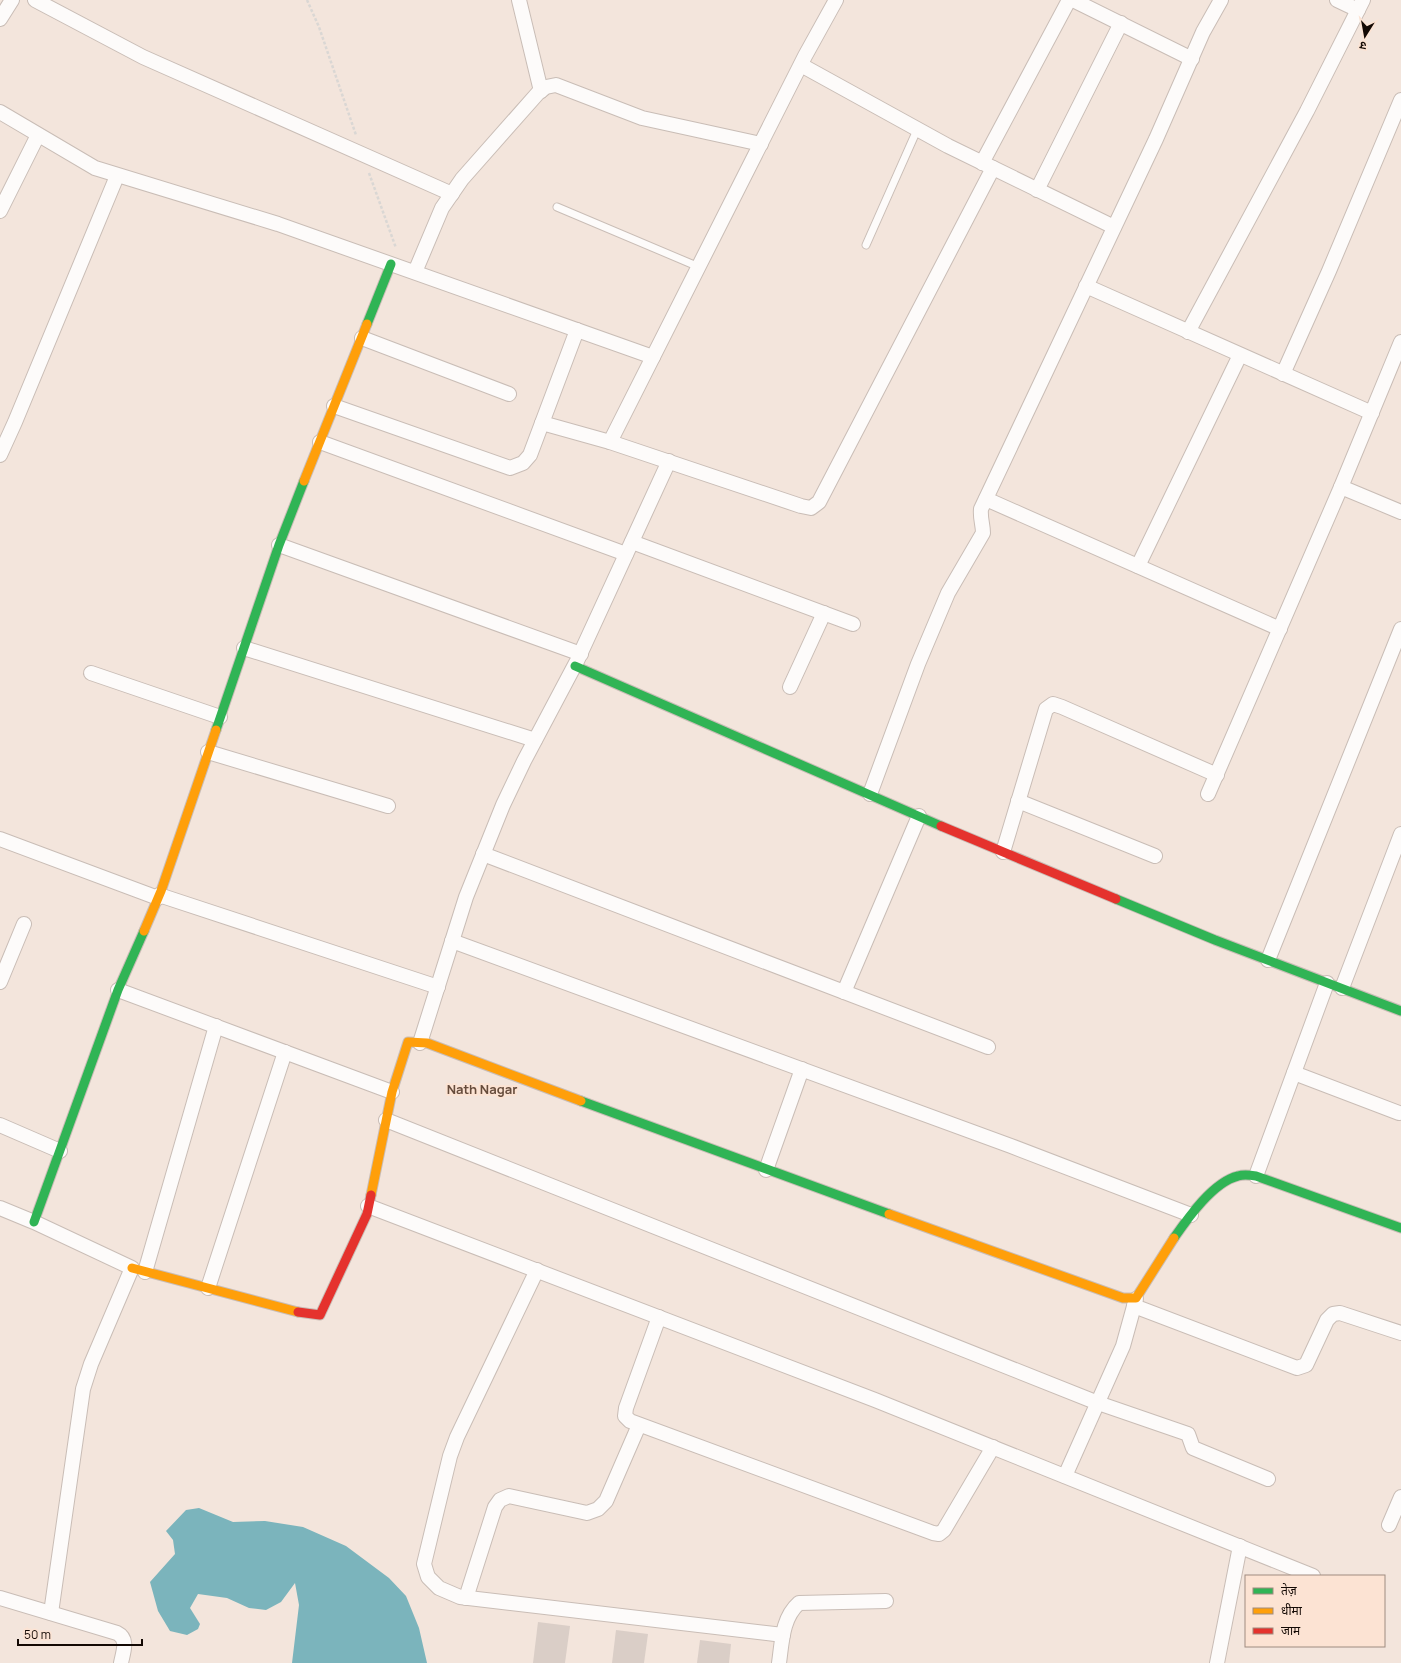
<svg xmlns="http://www.w3.org/2000/svg" width="1401" height="1663" font-family="Manrope,'Noto Sans Devanagari',sans-serif">
<style>
.water{fill:#7bb4bc}
.building{fill:#dacec7}
.lines{fill:none;stroke-linecap:round;stroke-linejoin:round}
.lane-casing{stroke:#c9bdb6;stroke-width:9}
.street-casing{stroke:#c9bdb6;stroke-width:16}
.fast-casing{stroke:#c9bdb6;stroke-width:11}
.slow-casing{stroke:#c9bdb6;stroke-width:11}
.jam-casing{stroke:#c9bdb6;stroke-width:11}
.path{stroke:#dad7d4;stroke-width:2.5;stroke-dasharray:3 2;stroke-linecap:butt}
.lane{stroke:#fdfbfa;stroke-width:7}
.street{stroke:#fdfbfa;stroke-width:14}
.fast{stroke:#30b455;stroke-width:9}
.slow{stroke:#ff9f0a;stroke-width:9}
.jam{stroke:#e5322d;stroke-width:9}
.labels{text-anchor:middle;dominant-baseline:central;stroke-width:4;stroke-linejoin:round;paint-order:stroke}
.neighbourhood-label{font-size:13px;font-weight:bold;fill:#664c3c;stroke:#fce3d3}
</style>
<rect width="100%" height="100%" fill="#f3e5dc"/>
<polygon class="water" points="199,1508 233,1522 265,1521 303,1527 346,1546 389,1578 406,1596 419,1628 427,1663 292,1663 299,1605 295,1583 281,1602 266,1610 249,1608 227,1598 198,1594 190,1608 200,1624 198,1629 187,1635 170,1631 158,1611 150,1582 175,1554 173,1540 166,1531 186,1510"/>
<g class="building">
<polygon points="538,1622 570,1626 565,1663 533,1663"/>
<polygon points="616,1630 648,1634 644,1663 612,1663"/>
<polygon points="700,1640 731,1644 729,1663 697,1663"/>
</g>
<g class="lines">
<defs>
<g id="lane">
<polyline points="557,207 699,267"/>
<polyline points="866,245 917,130"/>
</g>
<g id="street">
<polyline points="35,0 143,57 452,194"/>
<polyline points="519,0 541,91"/>
<polyline points="1073,0 1192,59"/>
<polyline points="1337,0 1358,10"/>
<polyline points="0,19 12,0"/>
<polyline points="801,65 948,146 1114,227"/>
<polyline points="0,112 95,168 278,224 653,357"/>
<polyline points="982,163 1069,0"/>
<polyline points="1037,190 1121,23"/>
<polyline points="0,211 38,135"/>
<polyline points="415,272 442,208 462,179 538,93 546,87 556,85 642,118 761,144"/>
<polyline points="1086,286 1372,413"/>
<polyline points="1188,332 1307,111 1363,0"/>
<polyline points="362,338 509,394"/>
<polyline points="1283,374 1329,271 1401,100"/>
<polyline points="334,406 510,468 523,463 530,455 577,330"/>
<polyline points="542,423 610,442 801,506 811,508 819,502 993,168"/>
<polyline points="320,442 626,554"/>
<polyline points="610,442 805,56 836,0"/>
<polyline points="0,455 15,422 117,176"/>
<polyline points="1341,487 1401,512"/>
<polyline points="986,499 1280,629"/>
<polyline points="632,542 853,624"/>
<polyline points="279,545 581,654"/>
<polyline points="1138,566 1240,355"/>
<polyline points="244,648 535,740"/>
<polyline points="91,673 220,717"/>
<polyline points="790,687 824,613"/>
<polyline points="208,752 388,806"/>
<path d="M870,794L918,664L948,593L983,533C983,525 980,518 981,509L1156,139L1203,32L1221,0"/>
<polyline points="1208,794 1341,487 1401,342"/>
<polyline points="1018,801 1155,856"/>
<polyline points="0,839 158,898"/>
<polyline points="1003,852 1046,709 1053,704 1062,707 1217,775"/>
<polyline points="483,854 988,1047"/>
<polyline points="159,895 438,987"/>
<polyline points="452,941 1011,1146 1191,1215"/>
<polyline points="1268,960 1401,629"/>
<polyline points="0,982 24,924"/>
<polyline points="1342,988 1401,834"/>
<polyline points="118,990 392,1092"/>
<polyline points="844,992 919,816"/>
<polyline points="420,1043 466,897 503,805 524,761 577,661 669,461"/>
<polyline points="1294,1073 1399,1113"/>
<polyline points="386,1120 1098,1403 1188,1434 1193,1448 1268,1479"/>
<polyline points="0,1125 60,1151"/>
<polyline points="766,1170 802,1069"/>
<polyline points="1256,1176 1327,983"/>
<polyline points="368,1206 875,1400 1313,1576"/>
<polyline points="0,1208 34,1222 132,1268 91,1364 83,1389 51,1613"/>
<polyline points="537,1270 457,1437 450,1456 424,1564 428,1577 439,1588 460,1597 783,1635"/>
<polyline points="145,1272 216,1026"/>
<polyline points="208,1288 285,1052"/>
<polyline points="1134,1306 1297,1368 1306,1365 1327,1320 1333,1314 1340,1313 1401,1333"/>
<polyline points="659,1317 626,1408 625,1416 630,1421 933,1533 939,1534 944,1530 993,1447"/>
<polyline points="1065,1476 1123,1346 1136,1299"/>
<polyline points="1389,1525 1401,1497"/>
<path d="M0,1598L117,1633C129,1639 123,1652 121,1663"/>
<polyline points="466,1598 495,1507 500,1500 509,1496 587,1513 598,1509 606,1501 639,1425"/>
<path d="M779,1663C782,1642 782,1618 799,1603L886,1601"/>
<polyline points="1217,1663 1240,1546"/>
</g>
<g id="fast">
<polyline points="367,324 391,264"/>
<polyline points="575,666 941,826"/>
<polyline points="216,730 279,545 304,481"/>
<polyline points="1116,899 1215,940 1401,1011"/>
<polyline points="581,1101 889,1214"/>
<polyline points="34,1222 118,990 144,931"/>
<path d="M1174,1238C1188,1218 1213,1182 1238,1176C1244,1174 1250,1175 1256,1176L1401,1228"/>
</g>
<g id="slow">
<polyline points="304,481 367,324"/>
<polyline points="144,931 161,891 216,730"/>
<polyline points="371,1195 392,1092 408,1042 427,1043 581,1101"/>
<polyline points="889,1214 1123,1298 1136,1298 1174,1238"/>
<polyline points="132,1268 298,1312"/>
</g>
<g id="jam">
<polyline points="941,826 1116,899"/>
<polyline points="298,1312 320,1315 367,1214 371,1195"/>
</g>
</defs>
<use href="#lane" class="lane-casing"/>
<use href="#street" class="street-casing"/>
<use href="#fast" class="fast-casing"/>
<use href="#slow" class="slow-casing"/>
<use href="#jam" class="jam-casing"/>
<g class="path">
<polyline points="307,0 319,27 356,135"/>
<polyline points="369,173 396,248"/>
</g>
<use href="#lane" class="lane"/>
<use href="#street" class="street"/>
<use href="#fast" class="fast"/>
<use href="#slow" class="slow"/>
<use href="#jam" class="jam"/>
</g>
<g class="labels">
<g class="neighbourhood-label">
<text x="482" y="1089">Nath Nagar</text>
</g>
</g>
<rect x="1245" y="1575" width="140" height="72" fill="#fce3d3" stroke="#9f8c80"/>
<rect x="1253" y="1588" width="20" height="6" fill="#30b455" stroke="#9f8c80"/>
<text x="1281" y="1595" font-size="12" fill="#130904">तेज़</text>
<rect x="1253" y="1608" width="20" height="6" fill="#ff9f0a" stroke="#9f8c80"/>
<text x="1281" y="1615" font-size="12" fill="#130904">धीमा</text>
<rect x="1253" y="1628" width="20" height="6" fill="#e5322d" stroke="#9f8c80"/>
<text x="1281" y="1635" font-size="12" fill="#130904">जाम</text>
<g transform="translate(1365 36) rotate(191)" stroke="#fce3d3" stroke-width="3" paint-order="stroke">
<path d="M0-3L7 15L0 10L-7 15Z" fill="#130904"/>
<text y="-6" font-size="11" font-weight="bold" text-anchor="middle" fill="#130904">उ</text>
</g>
<path d="M18 1639v6h124v-6" fill="none" stroke="#130904" stroke-width="2"/>
<text x="24" y="1639" font-size="12" fill="#130904" stroke="#fce3d3" stroke-width="3" paint-order="stroke">50 m</text>
</svg>
